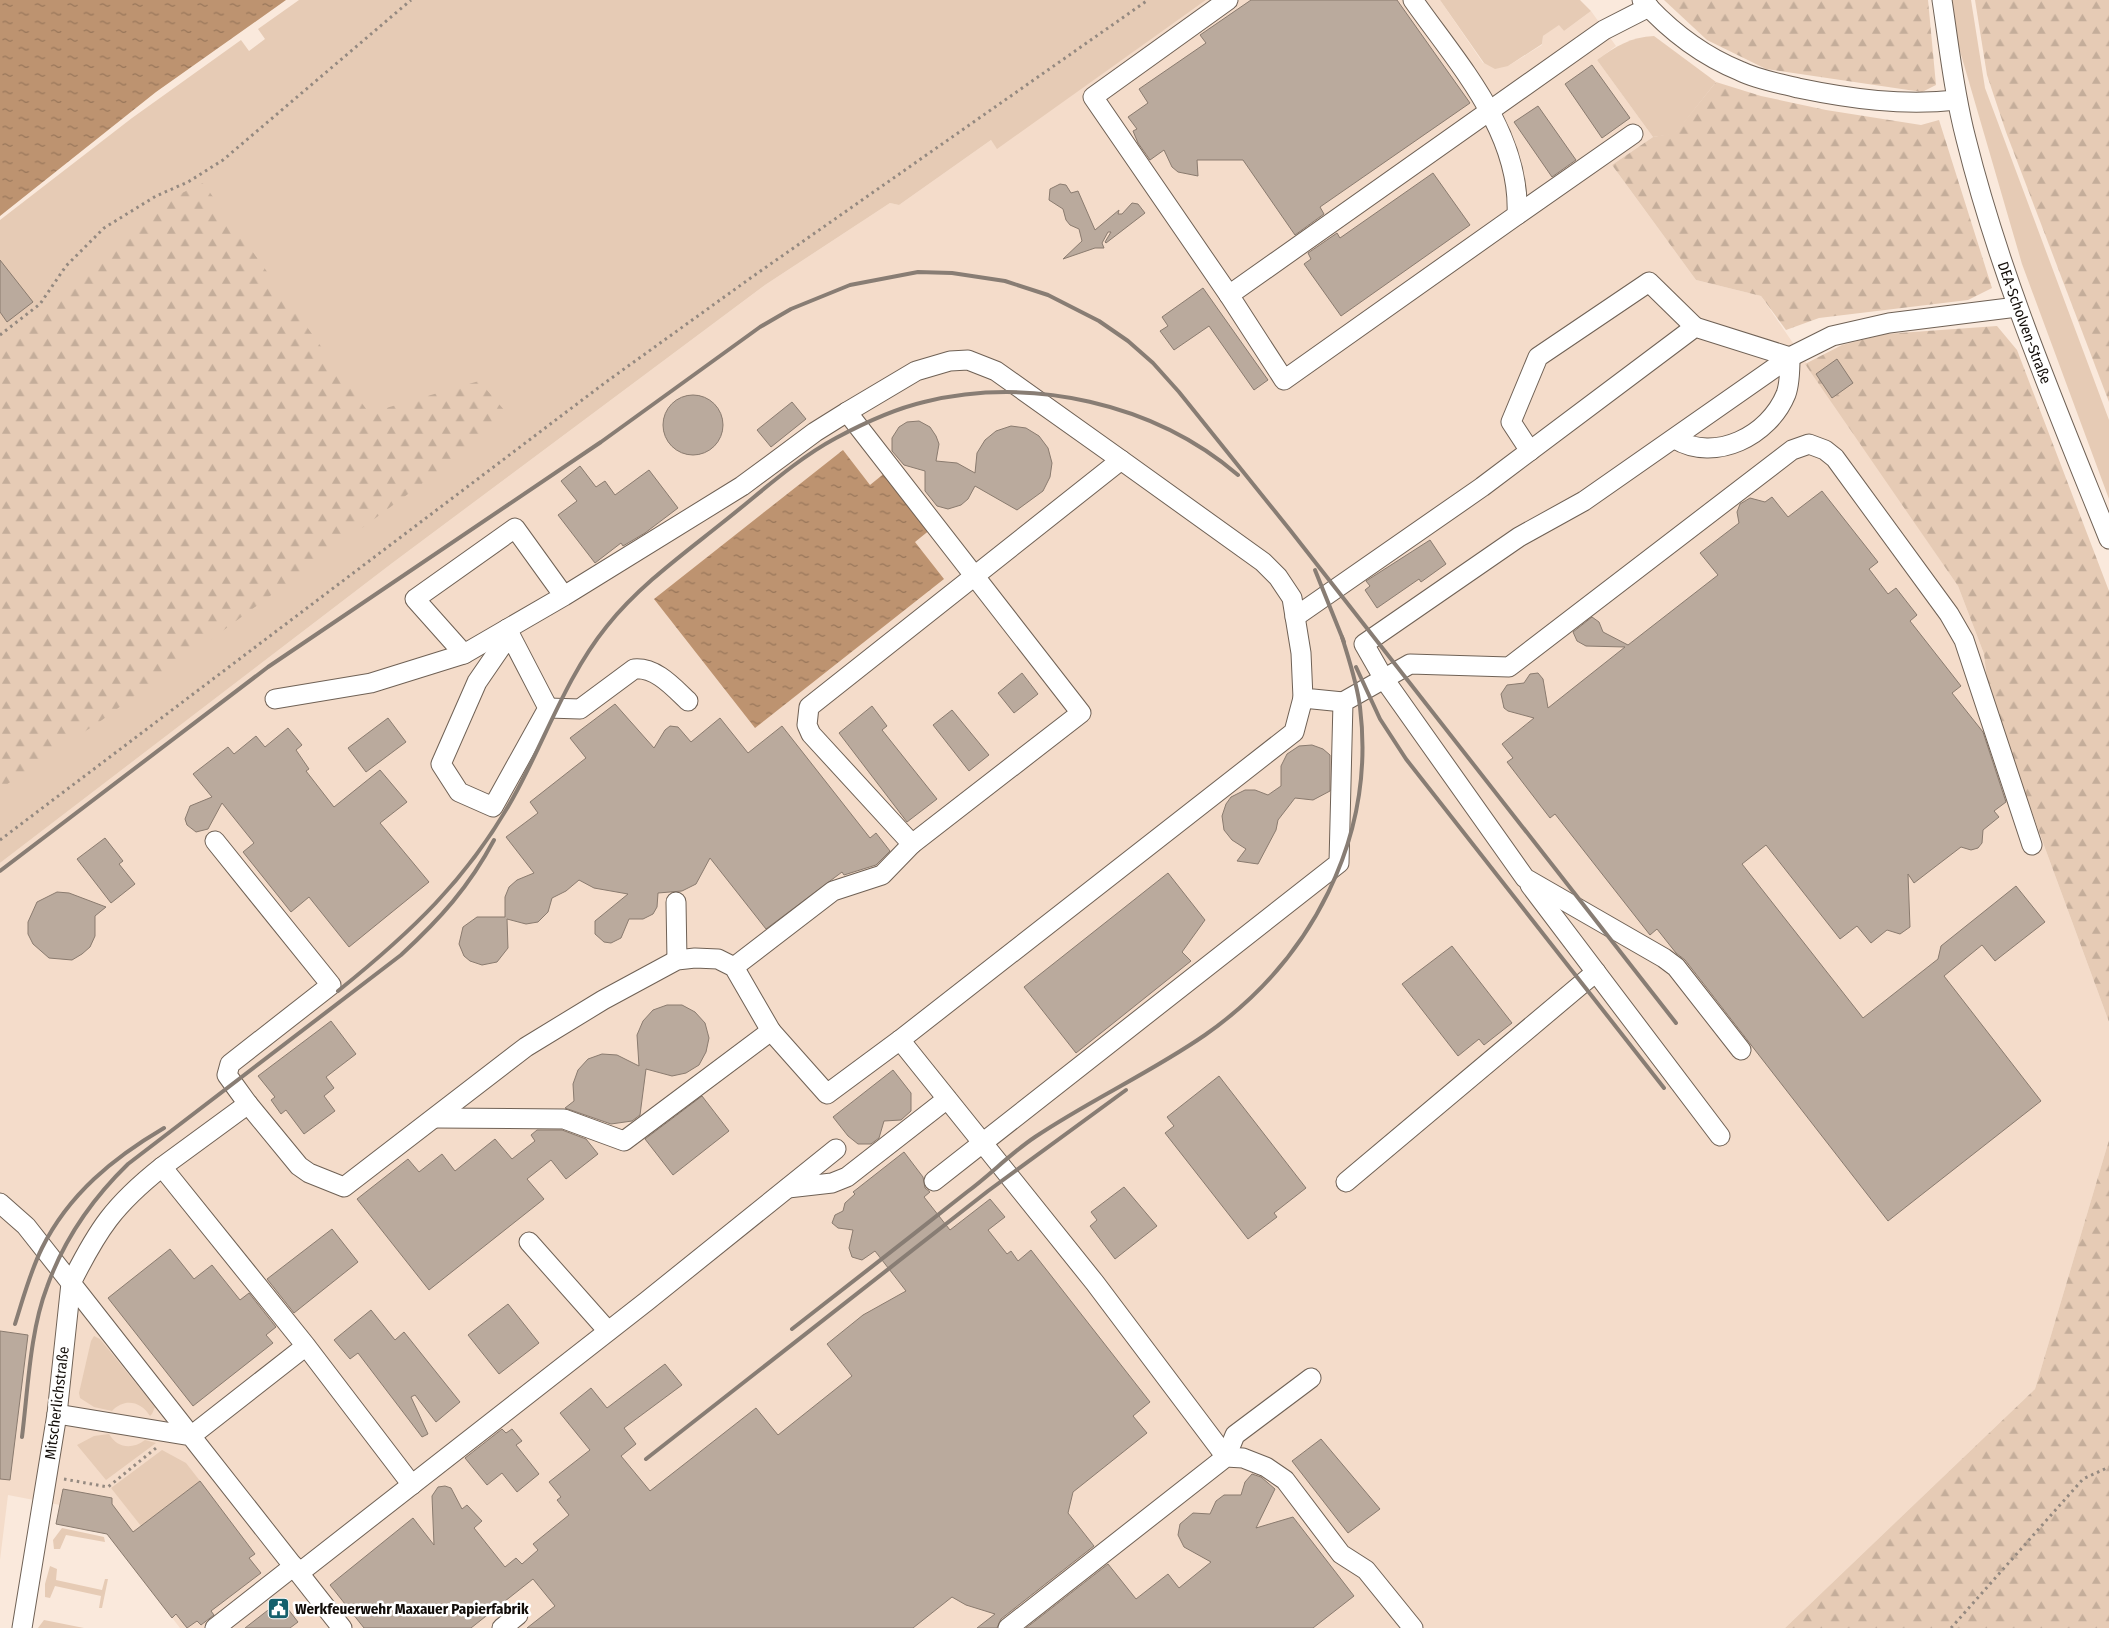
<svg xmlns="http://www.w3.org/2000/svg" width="2109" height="1628" font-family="'Fira Sans Condensed',sans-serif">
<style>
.built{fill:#f4dcca}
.grass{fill:#e6cbb5}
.forest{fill:url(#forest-firs)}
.water{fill:url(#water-ripples)}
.building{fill:#baaa9d;stroke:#8a7b6f}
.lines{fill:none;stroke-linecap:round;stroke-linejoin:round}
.minor-casing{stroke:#6f6155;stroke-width:21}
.path{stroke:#948980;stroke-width:3;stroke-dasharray:2.5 4;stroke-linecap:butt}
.minor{stroke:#fff;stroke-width:19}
.rail{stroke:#887d74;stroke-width:4}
.labels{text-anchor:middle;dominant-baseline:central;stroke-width:5;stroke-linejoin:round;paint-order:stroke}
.street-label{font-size:15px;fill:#120d09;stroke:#fff}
.poi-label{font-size:15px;font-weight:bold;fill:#120d09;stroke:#fff;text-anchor:start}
</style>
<defs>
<pattern id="forest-firs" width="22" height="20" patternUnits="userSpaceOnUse" patternTransform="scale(1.25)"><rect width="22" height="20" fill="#e6cbb5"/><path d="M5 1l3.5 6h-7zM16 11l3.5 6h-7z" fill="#c4ad9a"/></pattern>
<pattern id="water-ripples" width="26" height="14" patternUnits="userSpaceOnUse" patternTransform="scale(1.25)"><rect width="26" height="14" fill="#bd9370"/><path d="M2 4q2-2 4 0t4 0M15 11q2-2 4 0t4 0" fill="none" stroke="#98765a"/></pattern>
</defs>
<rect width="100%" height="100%" fill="#fae9dc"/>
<polygon class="built" points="1206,0 1440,0 1483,63 1508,66 1542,45 1543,36 1559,24 1564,31 1591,11 1616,46 1597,60 1653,137 1612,165 1696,280 1761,296 1958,586 1984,654 1987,681 1999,723 2109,1022 2109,1140 2035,1389 1785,1628 180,1628 107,1534 56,1524 60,1505 8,1495 0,1560 0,863 391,564 765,285 890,203 899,205 991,140 997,148"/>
<g class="grass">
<polygon points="299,0 1206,0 997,149 991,140 899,205 890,203 765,285 391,564 0,863 0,220 132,118 241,40 249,51 265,39 258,29"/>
<polygon points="1440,0 1580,0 1591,11 1564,31 1559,25 1543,36 1542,44 1508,66 1495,69 1484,63"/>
<polygon points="1951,0 1971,0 1985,88 2109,420 2109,499 2022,264 1953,27"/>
<path d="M1654,36L1716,82L1675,134L1653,137L1597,60C1616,46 1631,37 1654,36Z"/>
<path d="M94,1336L100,1339L155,1407L152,1414L150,1416C141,1401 124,1398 112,1411L94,1407L80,1398L79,1393L91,1341Z"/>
<path d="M109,1434C117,1448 132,1450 145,1440L156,1443L106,1480L77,1445L94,1436Z"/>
<polygon points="162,1450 186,1463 200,1481 141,1526 111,1488"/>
<polygon points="62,1528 104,1537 105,1542 66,1535 60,1549 54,1549 53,1540"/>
<polygon points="50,1566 57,1569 56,1580 102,1590 105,1579 108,1579 102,1608 99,1608 101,1596 55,1586 50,1598 45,1597 45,1584"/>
<polygon points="44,1620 84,1628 38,1628"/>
</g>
<g class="forest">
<polygon points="1664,0 1928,0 1936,85 1922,92 1766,69 1707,40"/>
<polygon points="1975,0 2109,0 2109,402 2006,132 1987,75"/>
<polygon points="1716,82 1761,96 1826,110 1921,125 1939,120 1992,288 1968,300 1819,318 1786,330 1761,296 1696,280 1612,165 1653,137 1675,133"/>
<polygon points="203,183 369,413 479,381 511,418 102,720 0,789 0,350 86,267 165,201"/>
<polygon points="1997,326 2017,350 2109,591 2109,1022 1999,723 1987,681 1984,654 1958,586 1805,364 1842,345 1885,334"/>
<polygon points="2109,1140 2109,1628 1785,1628 2035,1389"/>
</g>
<g class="water">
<polygon points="0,0 286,0 156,92 0,216"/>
<polygon points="843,450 870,485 886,472 931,529 915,542 944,579 755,728 654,599"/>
</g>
<g class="building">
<polygon points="1251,0 1397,0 1470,103 1320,207 1324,214 1295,235 1243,160 1197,160 1198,176 1178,172 1172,167 1164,150 1150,160 1138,143 1133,131 1137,129 1128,117 1148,103 1139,89 1206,43 1200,35"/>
<polygon points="1592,65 1630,118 1602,138 1565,84"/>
<polygon points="1538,106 1576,160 1552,177 1514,122"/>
<polygon points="1433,173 1470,225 1341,316 1304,264 1311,259 1308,253 1337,233 1340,238"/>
<polygon points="1060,184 1066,185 1071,193 1078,191 1095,230 1119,210 1118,214 1122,214 1132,203 1138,204 1145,213 1106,243 1105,242 1111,232 1108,232 1102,243 1104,248 1095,248 1063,259 1082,241 1079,229 1070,225 1066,220 1063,209 1049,200 1050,189"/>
<polygon points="0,260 33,302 7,322 0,312"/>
<polygon points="1203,288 1268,380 1254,390 1209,326 1174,350 1160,331 1168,326 1162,317"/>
<polygon points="1837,359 1853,383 1832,398 1816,374"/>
<circle cx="693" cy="425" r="30"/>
<polygon points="792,402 806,419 771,447 757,430"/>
<polygon points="919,421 930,427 936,436 939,444 936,461 957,463 975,473 977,453 985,440 996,431 1011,426 1026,428 1039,436 1048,448 1052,463 1050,477 1043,491 1017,510 975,486 968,499 961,505 948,509 937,506 925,491 925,471 904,465 892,451 892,438 899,427 907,422"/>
<polygon points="580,466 596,487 605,481 615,495 649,470 678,508 645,533 623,546 621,543 595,563 558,515 577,501 561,481"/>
<polygon points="1822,491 1878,562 1869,569 1888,594 1896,588 1917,615 1910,621 1961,686 1952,693 1983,732 2006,802 1994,811 1999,817 1983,830 1982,843 1978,848 1971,850 1961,847 1914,883 1908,874 1910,927 1900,934 1887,930 1871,943 1857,926 1840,939 1766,845 1742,864 1863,1018 1938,959 1941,946 2016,886 2045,922 1995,961 1982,945 1944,976 2041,1101 1888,1221 1685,960 1676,953 1657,929 1650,935 1555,814 1550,818 1507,762 1513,758 1502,744 1534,718 1508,711 1504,708 1501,694 1507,685 1524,683 1530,674 1538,673 1543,679 1548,708 1625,647 1586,646 1577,641 1573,632 1592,617 1599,622 1603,632 1628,645 1718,575 1700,553 1739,523 1737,512 1740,504 1750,498 1765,502 1772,497 1788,517"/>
<polygon points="1430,540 1446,564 1421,582 1419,579 1377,608 1365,590 1370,586 1366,581"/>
<polygon points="1022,673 1038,694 1014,713 998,693"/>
<polygon points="615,704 654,748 665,730 670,726 678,727 691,742 720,718 748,753 782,726 870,838 876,833 890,851 876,865 844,875 842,872 766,929 710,858 696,884 682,891 658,893 657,907 653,914 643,919 629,919 621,938 611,943 604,942 595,934 595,921 628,894 594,888 579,880 566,891 552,898 548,912 538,922 526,924 507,919 508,948 497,962 482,965 470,961 464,956 459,944 463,927 477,917 505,917 505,897 509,887 517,880 534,873 506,837 538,813 530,802 586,758 570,738"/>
<polygon points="872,706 887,726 882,730 937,799 907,822 839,733"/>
<polygon points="952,710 989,755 969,771 933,725"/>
<polygon points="388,718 406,742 366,772 348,748"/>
<polygon points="288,728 302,745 296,750 309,769 306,771 334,807 380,770 407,802 380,823 429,882 349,947 309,897 291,912 243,852 254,843 222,803 208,829 196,832 187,825 185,819 190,806 212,797 193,774 228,747 234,754 256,736 265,747"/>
<polygon points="1312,745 1323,749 1330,755 1330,791 1313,800 1295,798 1278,820 1276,830 1258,864 1237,861 1246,849 1232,840 1224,830 1222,816 1226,804 1231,797 1245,790 1255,790 1268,795 1281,786 1281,766 1287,754 1299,746"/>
<polygon points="105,838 123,861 119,864 135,884 111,903 77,859"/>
<polygon points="1168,873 1205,920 1182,952 1191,961 1076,1053 1024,987"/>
<polygon points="57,892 69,893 106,907 95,916 95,936 90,947 82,954 72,960 49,958 33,944 28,934 28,922 37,902"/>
<polygon points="1452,946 1512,1023 1484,1045 1479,1039 1458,1056 1402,984"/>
<polygon points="667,1005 682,1005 695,1012 705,1023 709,1038 706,1052 699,1065 686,1073 672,1076 646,1069 640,1115 632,1121 611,1124 565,1108 574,1101 573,1084 578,1070 588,1059 602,1054 617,1055 639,1066 637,1035 643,1021 653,1010"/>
<polygon points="331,1021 356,1054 326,1077 334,1088 324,1096 335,1111 304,1134 286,1110 281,1114 271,1100 275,1097 258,1076"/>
<polygon points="893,1070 911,1093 911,1111 901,1120 884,1121 879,1138 871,1144 858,1144 848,1136 833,1117"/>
<polygon points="1219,1076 1306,1188 1274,1213 1277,1217 1248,1239 1165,1133 1174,1126 1167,1117"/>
<polygon points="702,1096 729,1131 673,1175 645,1139"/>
<polygon points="537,1130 562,1130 586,1139 598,1154 566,1179 551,1160 527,1179 544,1199 429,1290 357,1199 408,1159 419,1172 442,1154 455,1171 495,1139 512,1159 535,1141 531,1135"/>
<polygon points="904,1152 923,1177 925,1188 930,1192 924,1197 950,1230 990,1199 1005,1217 988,1230 1007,1254 1011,1251 1018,1261 1031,1250 1150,1402 1133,1416 1147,1433 1073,1492 1068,1513 1094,1546 1001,1619 997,1628 977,1628 995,1614 966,1605 952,1597 913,1628 527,1628 555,1606 533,1579 471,1628 364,1628 330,1585 413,1518 434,1545 432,1496 438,1487 445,1486 451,1488 462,1509 467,1505 482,1521 474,1528 505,1567 516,1558 522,1564 538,1550 533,1544 569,1515 557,1500 561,1497 549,1482 590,1450 560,1413 591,1388 607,1408 665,1364 682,1385 624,1428 636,1444 621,1456 650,1491 756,1408 778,1435 852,1376 827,1344 863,1315 906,1291 875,1251 862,1260 852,1257 849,1248 853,1230 838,1228 832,1223 835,1215 843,1211 845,1203 855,1194 853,1192"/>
<polygon points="1124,1187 1157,1226 1115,1259 1090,1226 1097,1220 1091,1212"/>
<polygon points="332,1229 358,1262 294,1313 267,1279"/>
<polygon points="170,1249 194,1279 212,1265 240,1300 249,1293 276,1327 266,1335 273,1343 193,1406 108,1298"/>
<polygon points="508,1304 539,1343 499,1374 468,1335"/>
<polygon points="371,1310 395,1340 404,1332 460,1402 436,1422 415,1395 411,1397 428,1434 422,1437 358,1353 350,1359 334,1340"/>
<polygon points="0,1331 28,1335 10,1480 0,1479"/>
<polygon points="502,1429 506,1433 512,1429 522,1441 516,1445 539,1474 517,1492 502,1473 487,1485 465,1458"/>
<polygon points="1321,1439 1380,1509 1348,1533 1292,1461"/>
<polygon points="1252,1474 1261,1477 1275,1489 1256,1528 1293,1517 1354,1596 1313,1628 1026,1628 1108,1564 1136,1599 1168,1574 1179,1588 1211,1562 1184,1547 1178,1535 1180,1524 1193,1513 1210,1514 1216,1501 1224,1495 1241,1495 1245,1482"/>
<polygon points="200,1481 255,1554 249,1558 261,1573 211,1611 214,1615 201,1625 197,1621 187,1628 176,1614 172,1618 107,1534 56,1524 63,1489 112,1498 112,1504 133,1532"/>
<polygon points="281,1600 298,1622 290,1628 245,1628"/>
</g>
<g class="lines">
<defs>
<g id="minor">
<polyline points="1228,0 1093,97 1229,295 1604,30 1649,7"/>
<path d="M1642,0C1669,30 1703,56 1740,71C1758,80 1779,83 1798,88C1851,99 1903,106 1957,100"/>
<path id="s1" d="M1942,0C1949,46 1954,93 1966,139C2000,276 2056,407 2109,539"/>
<polyline points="1517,215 1633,134"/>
<path d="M1229,295L1284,380L1517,215C1521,132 1458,64 1413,0"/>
<polyline points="1530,451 1511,422 1538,357 1649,282 1695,327"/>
<polyline points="564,596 464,654 415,599 515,528 564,596 742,486 815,432 847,412"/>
<path d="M1295,617L1482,487L1695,327L1790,357C1790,368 1790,383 1786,394C1769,436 1715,463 1675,439"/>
<polyline points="507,629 548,708 493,807 459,792 441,764 477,682 510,634"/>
<polyline points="275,699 371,683 464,654"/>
<path d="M548,708L580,709L634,669C656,667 673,687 688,701"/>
<polyline points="912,844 1081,713 847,412 916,371 950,361 968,360 996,371 1121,460"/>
<polyline points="1530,885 1720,1136"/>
<polyline points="676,902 677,960"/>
<polyline points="734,967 833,891 882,875 912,844 811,734 807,725 809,707 1121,460 1263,562 1278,577 1292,598 1301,653 1303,698 1343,702"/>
<polyline points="900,1040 1294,732 1303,698"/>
<polyline points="1741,1050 1676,967 1664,958 1525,878 1384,679 1364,644 1519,537 1584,501 1790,357 1832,336 1889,323 2017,307"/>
<polyline points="248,1104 299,1166 309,1173 344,1187 526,1047 603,1000 677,960 695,958 718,959 734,967 771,1031"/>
<polyline points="435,1118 564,1119 624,1141 771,1031 827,1094 900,1040 1095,1283 1226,1457"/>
<polyline points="162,1167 248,1104 227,1075 230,1064 331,985 215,841"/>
<polyline points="934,1181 1339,863 1343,702 1410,664 1509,667 1792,450 1809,444 1825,450 1835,458 1949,614 1964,640 2032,845"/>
<polyline points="1346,1182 1596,972"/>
<polyline points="788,1188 832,1183 847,1177 947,1099"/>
<polyline points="0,1203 26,1226 71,1283 57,1414 22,1628"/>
<polyline points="529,1242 608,1331"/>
<path d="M306,1346L162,1167C114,1205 98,1229 71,1283L191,1436L306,1346L412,1485"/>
<polyline points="57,1414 191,1436 342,1628"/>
<polyline points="1226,1457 1235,1435 1311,1378"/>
<polyline points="299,1573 647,1301 836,1149"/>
<polyline points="215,1628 294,1566"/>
<polyline points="502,1628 518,1615"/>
<polyline points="1008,1628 1226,1457 1243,1458 1266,1467 1285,1480 1341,1554 1366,1570 1413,1628"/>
</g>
</defs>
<use href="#minor" class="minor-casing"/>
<g class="path">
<polyline points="0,335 40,304 66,266 104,228 156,196 188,182 223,160 411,0"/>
<polyline points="0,840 606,382 752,277 1148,0"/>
<polyline points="64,1479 108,1487 156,1448"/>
<polyline points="1951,1628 2083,1479 2109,1467"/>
</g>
<use href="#minor" class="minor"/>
<g class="rail">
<polyline points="1315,570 1344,642"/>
<polyline points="1356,667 1380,719 1406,759 1664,1088"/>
<polyline points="0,871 268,667 601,442 760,327 791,309 850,285 918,272 952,273 1005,281 1048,295 1099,321 1128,341 1153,363 1179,392 1290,530 1676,1023"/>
<path d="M338,991C410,933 467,880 513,798C545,741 565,678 607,626C639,586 682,555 722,523C759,494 795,460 836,438C864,423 894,409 924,402C1031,376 1154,403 1238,475"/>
<path d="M15,1324C23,1299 30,1272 42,1248C69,1194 113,1158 164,1128"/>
<path d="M792,1329C851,1283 909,1238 967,1192C990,1175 1011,1153 1035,1137C1090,1100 1150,1073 1205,1035C1311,961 1376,838 1360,707C1357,683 1349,660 1342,637"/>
<path d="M22,1437C28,1389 30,1331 47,1287C64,1239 92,1199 128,1164L401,955C440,919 469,887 494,840"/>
<polyline points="646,1459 988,1191 1126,1090"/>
</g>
</g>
<defs>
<symbol id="civic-square" viewBox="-11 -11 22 22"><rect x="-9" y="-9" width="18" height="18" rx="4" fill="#14606c" stroke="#fff"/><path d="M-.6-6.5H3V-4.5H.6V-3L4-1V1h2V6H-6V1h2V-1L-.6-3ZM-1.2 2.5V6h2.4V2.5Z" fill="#fff"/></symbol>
</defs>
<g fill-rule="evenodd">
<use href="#civic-square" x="266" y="1596" width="25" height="25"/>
</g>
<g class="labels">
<g class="street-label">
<text stroke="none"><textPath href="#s1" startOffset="334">DEA-Scholven-Straße</textPath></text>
<text transform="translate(57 1403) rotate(-83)">Mitscherlichstraße</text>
</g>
<g class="poi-label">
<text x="295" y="1609">Werkfeuerwehr Maxauer Papierfabrik</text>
</g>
</g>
</svg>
